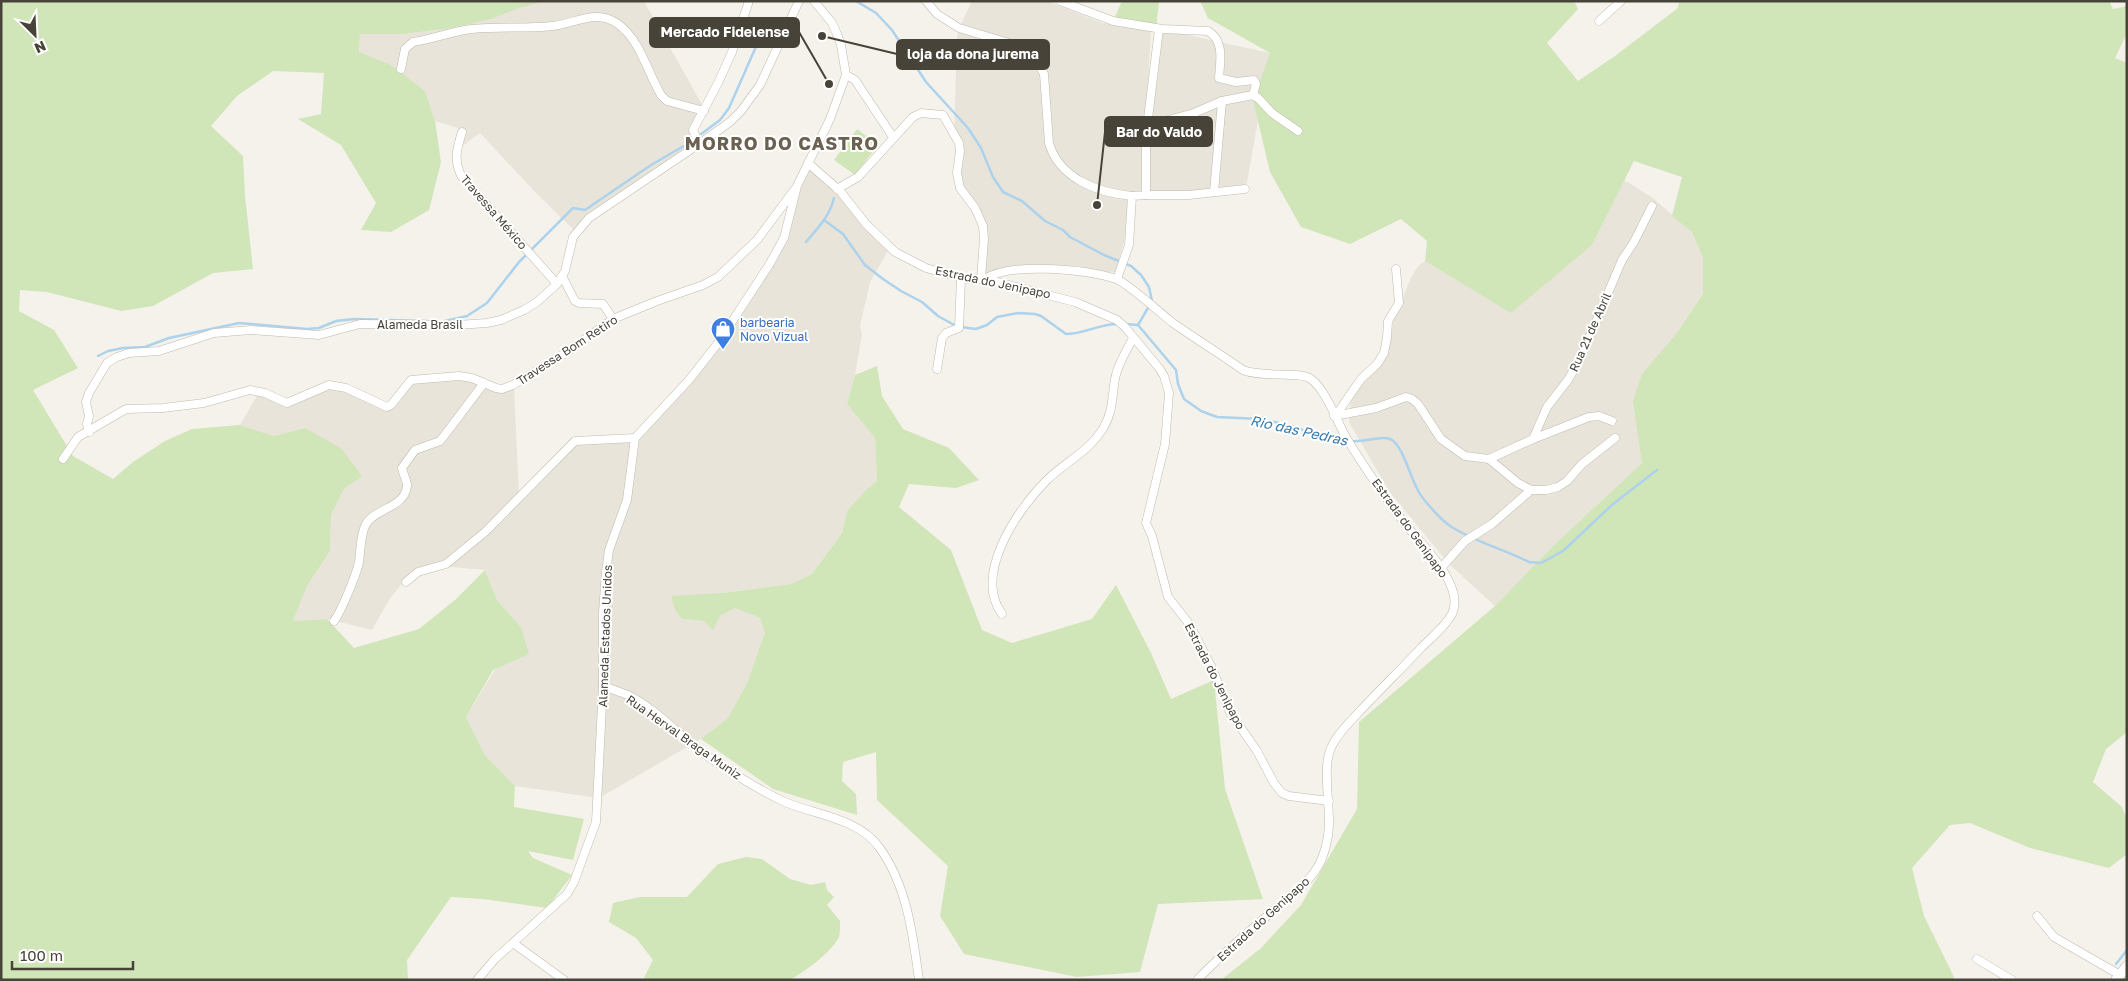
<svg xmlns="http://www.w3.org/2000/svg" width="2128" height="981" font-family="'Golos Text',sans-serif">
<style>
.residential{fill:#e8e4da}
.green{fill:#d0e5b8}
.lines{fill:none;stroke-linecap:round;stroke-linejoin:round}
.stream{stroke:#add2ec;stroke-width:2.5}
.minor-casing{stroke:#c0baae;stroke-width:9}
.tertiary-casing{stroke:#c0baae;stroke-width:11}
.minor{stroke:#fff;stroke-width:8}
.tertiary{stroke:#fff;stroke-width:10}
.labels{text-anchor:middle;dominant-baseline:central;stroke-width:4;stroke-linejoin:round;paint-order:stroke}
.street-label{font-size:12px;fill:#484339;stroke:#fff}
.shop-label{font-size:12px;fill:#366cbe;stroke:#fff;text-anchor:start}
.water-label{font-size:14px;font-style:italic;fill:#397bae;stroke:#fff}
.district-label{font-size:18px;font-weight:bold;letter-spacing:1px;fill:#6b6151;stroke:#fff}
.leader{fill:none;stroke:#484339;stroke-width:2}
.callout-dot{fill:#484339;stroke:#fff;stroke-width:2}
.callout{fill:#484339;stroke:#484339;stroke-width:2}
.callout-label{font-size:14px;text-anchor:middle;font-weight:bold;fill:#fff}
</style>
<rect width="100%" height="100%" fill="#f5f2eb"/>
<g class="residential">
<polygon points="546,1 644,1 705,110 690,133 697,143 574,230 536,193 480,133 452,154 458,128 435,121 425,91 359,52 360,34 402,34"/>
<polygon points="972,1 1047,1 1102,23 1151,31 1147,102 1156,28 1270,53 1247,182 1240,194 1137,198 1115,272 1009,271 979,279 982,227 957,179 954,135 957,38 959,28"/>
<polygon points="810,161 889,249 870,282 860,326 862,334 855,375 847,404 875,438 877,481 866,490 847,511 842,533 812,574 791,584 723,593 671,597 682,619 704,621 720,616 735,608 760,618 766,633 747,683 728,718 701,739 599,798 515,786 484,754 466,717 521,627 497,600 485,570 440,566 410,573 389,600 372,630 327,619 293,621 307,586 330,551 331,515 344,489 362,476 305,428 274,436 240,425 261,389 290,401 326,381 351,386 387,405 411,380 458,375 495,387 514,386 519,496 571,443 634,438 715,347 784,235 797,189"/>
<polygon points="1624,180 1653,198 1692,232 1703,258 1703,292 1677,333 1642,463 1554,545 1495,606 1449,564 1389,491 1349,422 1351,397 1387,356 1394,319 1411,278 1418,266 1425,261 1465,285 1592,245"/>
</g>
<g class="green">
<polygon points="1,1 546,1 519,8 491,19 451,28 402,34 360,34 359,52 391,65 425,91 435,121 441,162 429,210 391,232 361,230 376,203 341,145 298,119 321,114 324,73 273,71 237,96 211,126 243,156 245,196 253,269 213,273 153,306 121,311 47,292 20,290 19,311 54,330 78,368 33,390 73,456 113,479 133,462 165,441 192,429 240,425 274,436 305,428 341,448 362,476 344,489 331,515 330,551 307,586 293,621 327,619 354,648 419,629 455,600 485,570 497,600 521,627 529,654 493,670 466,717 484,754 515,786 514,807 584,819 573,860 528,851 533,858 572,875 547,908 483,899 451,897 407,960 408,980 1,980"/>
<polygon points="1122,1 1159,1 1156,28 1115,17"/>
<polygon points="1200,1 1574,1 1578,9 1547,43 1578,81 1615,56 1678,8 1679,1 2109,1 2113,9 2127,6 2127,33 2115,58 2127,63 2127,732 2106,749 2093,782 2122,807 2127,819 2127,854 2109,868 2030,848 1970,823 1950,825 1912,868 1924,916 1954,977 1953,980 1221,980 1261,948 1301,905 1357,809 1359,722 1495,606 1554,545 1642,463 1633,401 1642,374 1677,333 1703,293 1703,258 1692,232 1672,216 1682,177 1634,161 1592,245 1511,313 1425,261 1427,241 1401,219 1350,244 1301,227 1270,172 1253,100 1270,53 1208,18"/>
<polygon points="857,129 878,145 855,175 834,160"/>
<polygon points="877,366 882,396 903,429 949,448 979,480 956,488 909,484 899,507 951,550 982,630 1012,643 1092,619 1116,585 1151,653 1171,699 1214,680 1225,789 1263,899 1158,904 1140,972 1077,977 964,954 940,916 948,866 877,800 876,752 843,762 842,781 856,794 857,815 773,789 701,739 728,718 747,683 765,633 760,618 735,608 720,616 713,630 704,621 682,619 675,610 671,596 723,593 791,584 812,574 842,533 847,511 866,490 877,481 875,438 847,404 855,375"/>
<path d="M746,857L762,859L790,879L811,885L825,882L827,890L834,897L827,905L840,921C840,926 840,933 839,937C831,953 805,971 790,980H643L653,960L636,938L609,922L613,903L640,897H687L718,864Z"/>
</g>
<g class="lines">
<g class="stream">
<polyline points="856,1 876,13 892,30 926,82 968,128 981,148 993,177 1003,192 1022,201 1045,221 1063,230 1070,237 1104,255 1131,266 1141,275 1149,287 1152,301 1138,325"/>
<polyline points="824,220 843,234 865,265 883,279 901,291 922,302 938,316 956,326"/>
<path d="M806,242C817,229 830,216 834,198"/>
<polyline points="445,321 467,316 487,303 519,262 573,208 585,210 651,165 689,143 720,120 729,108 762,33"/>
<polyline points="1126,324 1138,325 1176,370 1178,384 1184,399 1201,411 1217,417 1261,419 1292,426 1319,436 1346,440"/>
<path d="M961,327L976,329L987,325L997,317L1018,313L1035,314L1041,316L1066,334C1084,334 1099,324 1118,324"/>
<polyline points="98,356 108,351 123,348 145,347 169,338 239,323 307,329 319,328 336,321 354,319 427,321"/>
<path d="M1351,441C1364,443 1384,434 1392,440C1405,449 1411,483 1422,497C1431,508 1443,523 1455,529C1479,543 1505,550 1529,562L1541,563L1563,551L1613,504L1657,470"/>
<polyline points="2116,964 2127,950"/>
</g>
<defs>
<g id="minor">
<path d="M926,1L937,14L959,28L1009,43L1038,63L1044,74L1049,143C1059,179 1099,193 1132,196"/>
<path d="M1060,1L1113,21L1162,29L1208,31C1225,41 1220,62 1219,78L1236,82L1254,80L1256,84L1253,95"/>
<polyline points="1599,21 1621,1"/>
<path d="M401,69L405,49L413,42C433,39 452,31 472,29C498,26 526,29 552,26C575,24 596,8 618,24C641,41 647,72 661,95L667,101L704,111"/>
<polyline points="846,75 855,80 893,137"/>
<path d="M462,132C457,148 453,161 462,177L557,284"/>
<polyline points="1147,132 1161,122 1194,113 1222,101 1253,95 1258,98 1272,113 1298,131"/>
<polyline points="699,144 693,130 718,83 732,52 749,1"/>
<polyline points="808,163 840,191 866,224 895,252 926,268 944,273 969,279 985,279 1075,302 1117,320 1125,327 1159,368 1164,376 1169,393 1165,444 1146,523 1152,536 1168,597 1190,625 1211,666 1230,712 1257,751 1274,783 1282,793 1289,796 1329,801"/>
<polyline points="837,189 858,177 913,117 921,113 943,115 959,143 960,151 957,173 960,188 975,208 983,226 984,239 981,279"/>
<polyline points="1214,192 1222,101"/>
<polyline points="1146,195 1189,195 1245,189"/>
<polyline points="562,276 575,301 579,303 603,304 613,319"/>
<path d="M985,279C1010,262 1087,269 1116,279C1129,284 1160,313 1173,323C1196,339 1220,354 1243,370C1262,378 1301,371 1311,379C1326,390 1337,422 1347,439C1364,467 1383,494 1402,520C1419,543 1466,584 1452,614C1445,627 1432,637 1422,647C1401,669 1380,690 1359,712C1350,722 1339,732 1333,744C1319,767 1334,813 1327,841C1325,851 1321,863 1315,871C1304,887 1288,898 1273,911C1247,933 1221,955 1197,980"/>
<polyline points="1117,279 1129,245 1132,196 1146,195 1146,135 1159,29"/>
<polyline points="937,369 942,338 946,333 959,328 961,278"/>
<polyline points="1336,415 1361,379 1377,364 1384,353 1387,338 1388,321 1399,303 1396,269"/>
<polyline points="1334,416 1376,408 1406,397 1412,399 1418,404 1441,439 1465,456 1489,459 1533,439 1547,407 1568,380 1581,357 1622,260 1634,242 1652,206"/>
<polyline points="89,432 87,424 89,416 86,402 89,393 107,363 117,357 129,353 159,351 214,333 251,330 319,335 360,324 457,325 487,323 501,320 524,310 537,302 557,284 565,271 573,237 589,218 699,144 730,122 741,111 760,85 799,1"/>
<polyline points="1533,439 1589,417 1599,416 1612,421"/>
<polyline points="63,459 78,437 126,409 163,408 204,403 250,390 265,393 287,403 329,385 346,388 387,407 391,405 411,380 459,376 472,378 496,388 502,389 513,385 567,352 613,319 657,301 703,285 718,277 757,240 795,189"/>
<polyline points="1489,459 1518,483 1531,490 1546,490 1558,487 1567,481 1582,464 1615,438"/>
<polyline points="1441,568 1465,541 1492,524 1531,490"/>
<polyline points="406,582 418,572 446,564 485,532 575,441 635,438"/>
<path d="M1002,614C973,575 1017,510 1046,481C1066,461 1088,453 1104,427C1113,411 1112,396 1115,379C1117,365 1127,350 1133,338"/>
<path d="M334,621C341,612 357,573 359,562C361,549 360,535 366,524C375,508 405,508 407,486C407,480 403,474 402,468L415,450L440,441L444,436L484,383"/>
<path d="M603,686C611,689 620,692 628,695C656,709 679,735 703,753C729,771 756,789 785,802C815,815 858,818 879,847C907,885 913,935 919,980"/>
<polyline points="2037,916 2054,937 2120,975"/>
<polyline points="513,943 564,980"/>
<polyline points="1977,959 2012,980"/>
<polyline points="477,980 495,959 567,894 574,882 596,822 603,686 603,613 606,572 609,550 627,500 635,438 689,380 718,343 769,265 784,238 797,186 830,119 846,75 841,45 837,34 832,23 814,1"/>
</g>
<polyline id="tertiary" points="2116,980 2127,966"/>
</defs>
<use href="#minor" class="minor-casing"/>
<use href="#tertiary" class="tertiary-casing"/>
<use href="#minor" class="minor"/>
<use href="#tertiary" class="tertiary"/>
</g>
<defs>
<symbol id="shop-pin" viewBox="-11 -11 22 30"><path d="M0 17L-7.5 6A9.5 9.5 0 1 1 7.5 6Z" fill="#3f7fe0" stroke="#fff"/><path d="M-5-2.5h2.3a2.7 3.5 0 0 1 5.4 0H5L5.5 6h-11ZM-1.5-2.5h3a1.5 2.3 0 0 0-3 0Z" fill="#fff"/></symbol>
</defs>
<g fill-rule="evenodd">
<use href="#shop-pin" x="709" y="315" width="28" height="38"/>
</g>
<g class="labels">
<g class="street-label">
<text transform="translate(494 212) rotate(49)">Travessa México</text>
<text transform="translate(993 282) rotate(12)">Estrada do Jenipapo</text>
<text x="420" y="324">Alameda Brasil</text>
<text transform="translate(1590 332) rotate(-66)">Rua 21 de Abril</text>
<text transform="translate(567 350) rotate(-33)">Travessa Bom Retiro</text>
<text transform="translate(1410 528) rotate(54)">Estrada do Genipapo</text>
<text transform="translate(605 636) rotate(-88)">Alameda Estados Unidos</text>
<text transform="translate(1215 676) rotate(63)">Estrada do Jenipapo</text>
<text transform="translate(684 737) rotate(35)">Rua Herval Braga Muniz</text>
<text transform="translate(1263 919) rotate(-42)">Estrada do Genipapo</text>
</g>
<g class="shop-label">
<text x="740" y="322">barbearia<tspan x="740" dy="14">Novo Vizual</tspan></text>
</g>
<g class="water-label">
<text transform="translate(1299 430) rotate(12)">Rio das Pedras</text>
</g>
<g class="district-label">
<text x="782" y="143">MORRO DO CASTRO</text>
</g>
</g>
<path class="leader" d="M829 84L799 32M822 36L897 54M1097 205L1105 132"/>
<g class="callout-dot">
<circle cx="829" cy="84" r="5"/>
<circle cx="822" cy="36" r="5"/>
<circle cx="1097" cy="205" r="5"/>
</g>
<g class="callout">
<rect x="650" y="18" width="149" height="29" rx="5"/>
<rect x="897" y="40" width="152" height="29" rx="5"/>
<rect x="1105" y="117" width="107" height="29" rx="5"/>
</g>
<g class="callout-label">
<text x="725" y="37">Mercado Fidelense</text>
<text x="973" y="59">loja da dona jurema</text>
<text x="1159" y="137">Bar do Valdo</text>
</g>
<rect width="2128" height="981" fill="none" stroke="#484339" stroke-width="5"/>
<g transform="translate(35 35) rotate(156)" stroke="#ffffff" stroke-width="4" paint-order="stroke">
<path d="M0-4L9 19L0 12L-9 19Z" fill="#484339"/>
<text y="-8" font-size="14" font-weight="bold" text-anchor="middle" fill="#484339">N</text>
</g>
<path d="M12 961v8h121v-8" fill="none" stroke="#484339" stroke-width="2.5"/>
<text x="20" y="961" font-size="15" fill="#484339" stroke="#ffffff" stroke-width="4" paint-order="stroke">100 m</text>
</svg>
